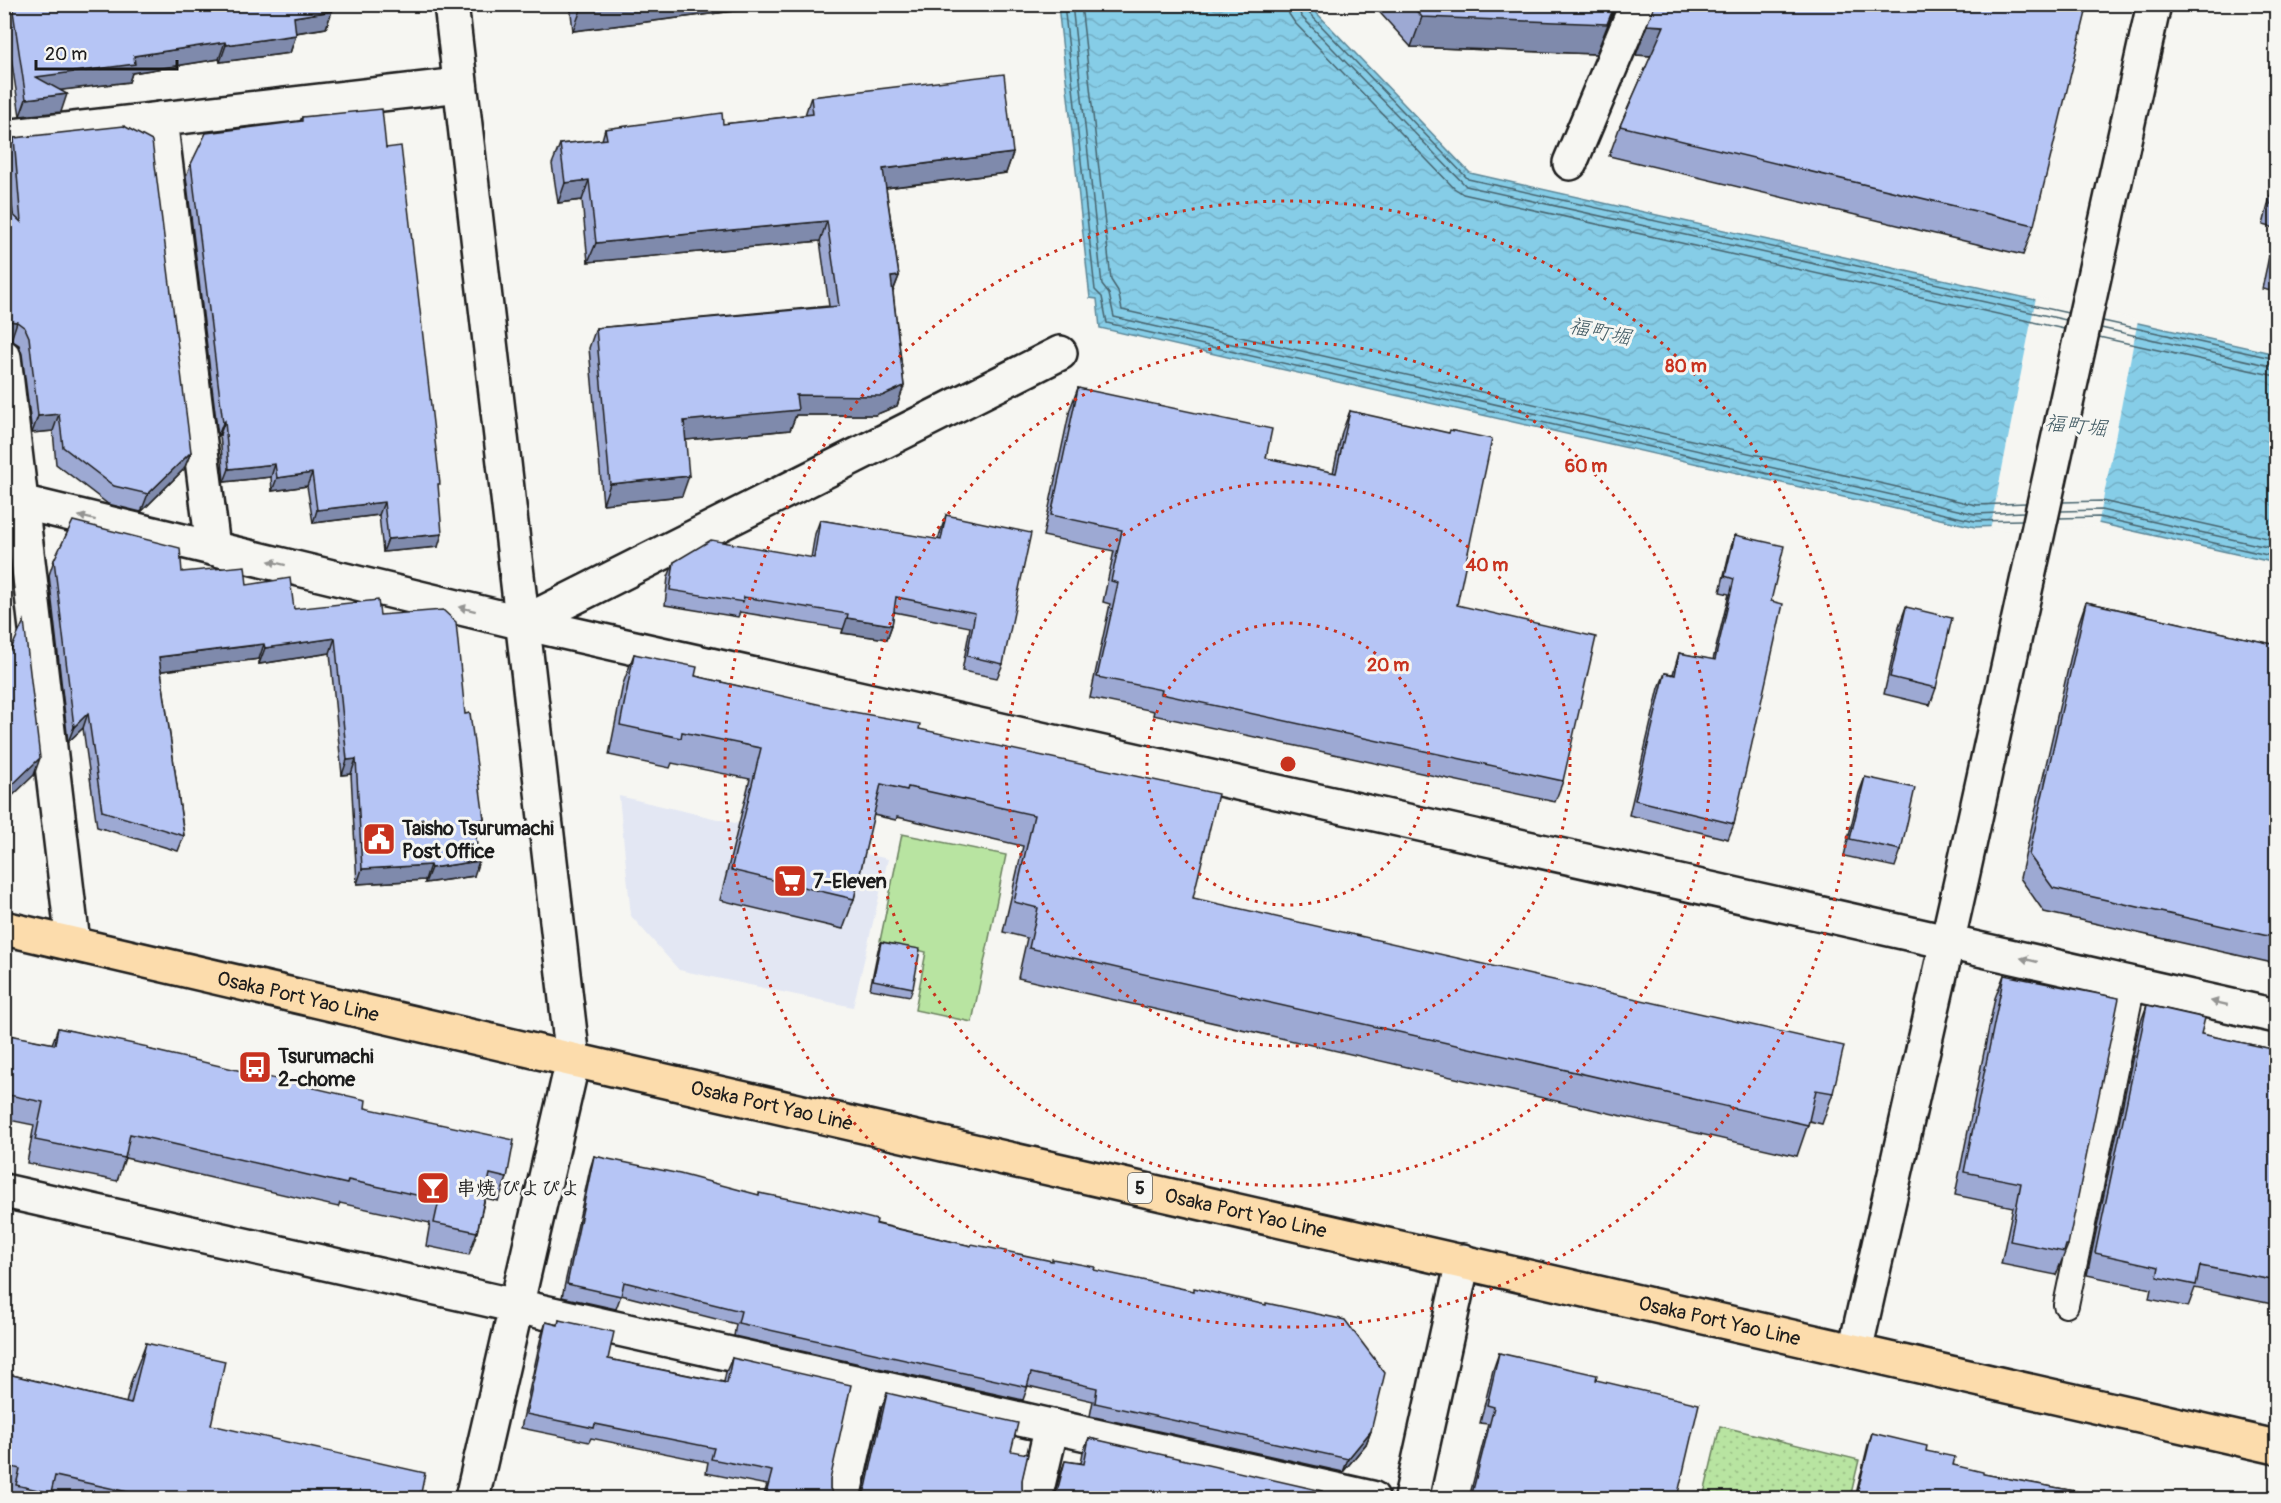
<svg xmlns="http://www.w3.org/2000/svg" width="2281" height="1503" font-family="Pangolin,'Klee One',sans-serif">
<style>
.built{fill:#e3e7f3}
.grass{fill:url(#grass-dots);stroke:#6a805e;stroke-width:1.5}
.green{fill:#b8e4a1;stroke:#6a805e;stroke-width:1.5}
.water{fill:url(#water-waves);stroke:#5c8696;stroke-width:1.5}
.pier{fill:#f6f6f2}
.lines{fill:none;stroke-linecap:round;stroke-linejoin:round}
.shore{stroke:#46636d;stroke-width:1.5}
.service-casing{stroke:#1c1c1c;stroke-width:28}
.minor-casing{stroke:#1c1c1c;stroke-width:38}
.tertiary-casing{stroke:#1c1c1c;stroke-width:38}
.primary-casing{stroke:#1c1c1c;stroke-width:38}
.service{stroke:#f6f6f2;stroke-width:24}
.minor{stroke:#f6f6f2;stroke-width:33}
.tertiary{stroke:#f6f6f2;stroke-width:33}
.primary{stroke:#fcdcac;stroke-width:33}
.wall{fill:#9da9d3;stroke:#1c1c1c;stroke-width:1.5}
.shaded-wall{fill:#7f8aac;stroke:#1c1c1c;stroke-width:1.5}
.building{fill:#b6c5f5;stroke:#1c1c1c;stroke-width:1.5}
.oneway{fill:#949492}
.ring{fill:none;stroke:#c8321e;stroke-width:3;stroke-dasharray:3 6}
.labels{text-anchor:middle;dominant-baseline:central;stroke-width:6;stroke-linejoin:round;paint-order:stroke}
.shield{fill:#f6f6f2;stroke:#5d5d5c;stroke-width:1.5}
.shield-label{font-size:18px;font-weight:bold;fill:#1c1c1c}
.poi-label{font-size:20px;font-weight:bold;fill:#1c1c1c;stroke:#f6f6f2;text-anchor:start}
.street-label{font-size:20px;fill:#1c1c1c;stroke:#f6f6f2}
.water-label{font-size:21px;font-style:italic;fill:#415a63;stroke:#f6f6f2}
.centre{fill:#c8321e;stroke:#f6f6f2;stroke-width:3}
.ring-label{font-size:18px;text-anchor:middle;font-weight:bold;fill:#c8321e;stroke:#f6f6f2;stroke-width:6;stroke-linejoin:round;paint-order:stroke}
</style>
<defs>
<pattern id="grass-dots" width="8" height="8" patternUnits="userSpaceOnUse" patternTransform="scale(1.5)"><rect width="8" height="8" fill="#b8e4a1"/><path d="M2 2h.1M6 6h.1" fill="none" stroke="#9ec38a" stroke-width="1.8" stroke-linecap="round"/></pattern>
<pattern id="water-waves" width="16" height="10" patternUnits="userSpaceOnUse" patternTransform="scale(1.5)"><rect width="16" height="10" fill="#86cde7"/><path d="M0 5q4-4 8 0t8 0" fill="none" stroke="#73afc6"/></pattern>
</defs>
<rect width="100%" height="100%" fill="#f6f6f2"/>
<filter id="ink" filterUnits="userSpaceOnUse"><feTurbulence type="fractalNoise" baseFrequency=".0167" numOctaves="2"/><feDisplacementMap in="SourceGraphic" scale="12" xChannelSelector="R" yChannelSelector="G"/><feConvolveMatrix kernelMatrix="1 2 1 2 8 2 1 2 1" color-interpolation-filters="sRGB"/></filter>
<g filter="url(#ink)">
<polygon class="built" points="619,796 888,859 853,1007 679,970 631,916"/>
<polygon class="grass" points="1720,1426 1859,1460 1850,1498 1703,1498"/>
<polygon class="green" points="902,834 1006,855 972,1022 915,1010 926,952 880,941"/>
<polygon class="water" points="1058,5 1309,5 1470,173 2276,354 2276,563 2098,523 1975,527 1100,328 1097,299 1090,298"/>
<polygon class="pier" points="2036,297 2138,320 2098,526 1990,530"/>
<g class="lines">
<g class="shore">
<polyline points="1064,4 1095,290 1102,297 1107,323 1975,521 2022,520"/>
<polyline points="1072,4 1102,285 1109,294 1114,317 1975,514 2024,512"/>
<polyline points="1081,4 1111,280 1118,291 1122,310 1976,505 2026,503"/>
<polyline points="1288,4 1289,14 1295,23 1454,188 1463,194 2064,329"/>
<polyline points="1297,4 1301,16 1466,186 2066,320"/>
<polyline points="1305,4 1307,11 1468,179 2068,313"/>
<polyline points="2103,321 2276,359"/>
<polyline points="2101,328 2276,367"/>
<polyline points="2099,337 2276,376"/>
<polyline points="2063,502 2102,501 2276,540"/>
<polyline points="2061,511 2101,510 2276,549"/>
<polyline points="2059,518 2099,517 2276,557"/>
</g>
<defs>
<polyline id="service" points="2066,1305 2133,984"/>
<g id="minor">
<polyline points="160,119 213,548"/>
<polyline points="1570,163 1637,4"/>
<polyline points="4,357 73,943"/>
<polyline points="4,498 523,623 1060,353"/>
<polyline points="1947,942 2276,1016"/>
<polyline points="4,1191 1372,1498"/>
<polyline points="843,1498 868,1385"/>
</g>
<g id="tertiary">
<polyline points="451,4 573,1060 472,1498"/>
<polyline points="4,137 460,85"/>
<polyline points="523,623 1947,942"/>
<polyline points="1855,1351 1962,877 2154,4"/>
<polyline points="1035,1498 1052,1426"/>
<polyline points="1411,1498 1463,1261"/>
</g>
<g id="primary">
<path id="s1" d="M4,928L573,1060L2276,1447"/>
</g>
</defs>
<use href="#service" class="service-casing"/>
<use href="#minor" class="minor-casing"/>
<use href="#tertiary" class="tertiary-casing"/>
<use href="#primary" class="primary-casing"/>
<use href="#service" class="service"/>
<use href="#minor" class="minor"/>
<use href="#tertiary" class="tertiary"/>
<use href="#primary" class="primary"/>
</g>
<g class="wall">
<polygon points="4,4 331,4 332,11 326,28 296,33 296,35 290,53 220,62 219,59 132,73 129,82 60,90 61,112 20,116 4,12"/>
<polygon points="570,4 767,4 766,7 573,31"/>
<polygon points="1372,4 1616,4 1596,54 1411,47"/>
<polygon points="1647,25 2034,225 2023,255 1609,156 1620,126 1651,56 1636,55"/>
<polygon points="811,97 1013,153 1006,173 886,188 899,276 893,292 904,386 897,406 875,415 796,415 790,430 685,440 682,496 603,504 589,348 596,328 829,306 820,241 588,262 582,200 558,203 552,164 560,144 602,140 605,129 723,124 805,115"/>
<polygon points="302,117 386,148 438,489 438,547 383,552 379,515 313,523 307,486 272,491 271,477 224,482 220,434 218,436 186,176 191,164 300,121"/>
<polygon points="14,138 191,452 184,469 141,512 108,504 56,464 53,431 32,433 22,354 19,345 11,340 13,214 7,156"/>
<polygon points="2277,169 2277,292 2262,289 2275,228 2263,225"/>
<polygon points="1078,388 1266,458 1333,473 1342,432 1350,411 1457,605 1563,781 1555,802 1153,715 1154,711 1090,698 1110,604 1103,602 1114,551 1043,536 1070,409"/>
<polygon points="946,515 1003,664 997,678 962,671 970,627 894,612 892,625 887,639 842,633 843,629 740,612 738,617 665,605 668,577 674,562 811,558 815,534 820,520 938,540 941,530"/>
<polygon points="1735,535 1771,601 1734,824 1728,839 1629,815 1659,688 1665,673 1673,674 1679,653 1713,660 1729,594 1720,592 1730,550"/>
<polygon points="54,560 182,572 247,585 294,609 380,615 465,714 484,819 479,834 476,835 474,876 425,883 425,880 357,884 351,774 342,775 330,653 259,664 259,659 161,671 184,836 178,851 97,827 83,728 68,742 49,575"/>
<polygon points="2086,602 2277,645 2277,964 2044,912 2020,878 2078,625"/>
<polygon points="1906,607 1936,688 1930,705 1884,694 1900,623"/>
<polygon points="634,654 695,676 919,729 1193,898 1833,1093 1822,1124 1809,1121 1797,1156 1018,978 1027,938 1003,932 1023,846 897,817 896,820 873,815 854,899 843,929 720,900 750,779 672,763 670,768 609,755 623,684"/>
<polygon points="1865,777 1901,850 1895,867 1844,856 1859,793"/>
<polygon points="881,942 913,988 910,996 870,989 878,950"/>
<polygon points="2004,975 2068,1245 2056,1275 2001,1264 2013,1207 1955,1195 1995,998"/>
<polygon points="2147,1005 2201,1034 2277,1050 2277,1305 2195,1288 2188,1307 2149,1299 2151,1289 2087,1275 2139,1027"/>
<polygon points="58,1028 147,1049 365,1108 507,1178 498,1201 485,1198 477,1232 469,1255 426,1246 430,1223 340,1203 338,1207 125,1158 117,1181 27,1163 34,1125 4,1119 4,1034 52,1044"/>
<polygon points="594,1156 971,1246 1094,1270 1371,1431 1366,1444 1343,1472 1090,1416 1093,1401 1028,1386 1023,1400 734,1336 736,1324 621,1295 616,1309 562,1297 590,1169"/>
<polygon points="559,1320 608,1359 724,1382 726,1372 732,1358 830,1480 830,1489 835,1497 837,1498 763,1498 767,1485 706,1473 708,1462 591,1438 589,1442 521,1428 541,1337 546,1322 558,1325"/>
<polygon points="146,1343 211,1425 420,1498 4,1498 4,1373 126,1403 131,1382"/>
<polygon points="1499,1353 1596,1380 1677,1498 1469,1498 1488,1424 1480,1423 1493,1370"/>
<polygon points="887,1393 1011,1451 1022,1480 1022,1489 1027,1497 862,1497 863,1494 882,1407"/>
<polygon points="1872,1433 1926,1451 1953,1465 1983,1474 2112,1498 2121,1498 1855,1498 1868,1445"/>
<polygon points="1089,1438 1319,1498 1054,1496 1060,1475 1065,1461 1081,1463 1083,1452"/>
</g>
<g class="shaded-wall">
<polygon points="603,4 767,4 766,7 573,31 582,7"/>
<polygon points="1616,4 1596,54 1411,47 1422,17"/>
<polygon points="332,11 326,28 288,34 294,17"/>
<polygon points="1647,25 1664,26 1653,56 1636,55"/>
<polygon points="296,35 290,53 220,62 226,45"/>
<polygon points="225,42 219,59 132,73 129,82 29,94 36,77 134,56"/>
<polygon points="67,94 61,112 20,116 26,99"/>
<polygon points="1013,153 1006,173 876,189 883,169"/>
<polygon points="589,180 582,200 558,203 565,183"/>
<polygon points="827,221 820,241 588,262 596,243"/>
<polygon points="899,276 891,296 891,277"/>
<polygon points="9,321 17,322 11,340 4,339 4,323"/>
<polygon points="904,386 897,406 875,415 796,415 790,430 676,441 684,421 796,395"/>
<polygon points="59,414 53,431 32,433 38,416"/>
<polygon points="225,421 220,434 218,436 223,423"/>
<polygon points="191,452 184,469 141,512 148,494"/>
<polygon points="275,464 271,477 224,482 229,469"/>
<polygon points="312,473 307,486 272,491 277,478"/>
<polygon points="689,476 682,496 603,504 610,484"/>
<polygon points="384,502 379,515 313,523 317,510"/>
<polygon points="442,534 438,547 383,552 388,539"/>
<polygon points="847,618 892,625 887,639 842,633"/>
<polygon points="335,638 330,653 259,664 265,648"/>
<polygon points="264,644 259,659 154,672 159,657"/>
<polygon points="88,713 83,728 68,742 74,727"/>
<polygon points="40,758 34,775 4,804 4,791"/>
<polygon points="356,759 351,774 342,775 347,760"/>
<polygon points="484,819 479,834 468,836 474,821"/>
<polygon points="479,861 474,876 425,883 431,868"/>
<polygon points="430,865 425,880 357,884 362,869"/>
<polygon points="1371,1431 1366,1444 1343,1472 1348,1459"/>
</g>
<g class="building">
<polygon points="12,4 331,4 332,11 294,17 296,35 226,45 225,42 134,56 135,64 36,77 67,94 26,99"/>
<polygon points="581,4 603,4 582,7"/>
<polygon points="1410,4 1615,4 1607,24 1422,17"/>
<polygon points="1655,4 2088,4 2034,225 1620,126 1664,26 1647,25"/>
<polygon points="1004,74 1013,153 883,169 899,276 891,277 904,386 882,396 796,395 798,410 684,421 689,476 610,484 596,328 839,306 827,221 596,243 589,180 565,183 560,144 607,139 605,129 722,113 723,124 813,114 811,97"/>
<polygon points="382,109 386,148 401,146 440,484 438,484 442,534 388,539 384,502 317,510 312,473 277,478 275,464 229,469 225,421 223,423 191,164 206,133 302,121 302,117"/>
<polygon points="124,126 152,141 191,452 148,494 114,486 63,447 59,414 38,416 29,337 25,328 17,322 9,321 4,323 4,206 21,222 14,138"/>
<polygon points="2277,181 2277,206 2271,204"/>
<polygon points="2277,236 2277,270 2269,268"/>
<polygon points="1078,388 1272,429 1266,458 1336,473 1350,411 1449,433 1450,430 1492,439 1457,605 1596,637 1563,781 1161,694 1162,690 1097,677 1118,583 1111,581 1122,530 1051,515"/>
<polygon points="946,515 1031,533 1003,664 967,656 975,613 896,597 892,625 847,618 848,614 744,597 743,602 670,590 674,562 711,540 814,558 820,520 941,540"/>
<polygon points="73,521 180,548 182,572 245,566 247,585 290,578 294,609 378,600 380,615 443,610 456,622 465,714 470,713 484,819 474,821 479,861 431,868 430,865 362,869 356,759 347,760 335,638 265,648 264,644 159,657 184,836 102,811 88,713 74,727 54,560"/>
<polygon points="1735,535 1784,546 1771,601 1783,604 1734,824 1635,800 1665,673 1675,675 1679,653 1715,660 1734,579 1725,576"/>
<polygon points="4,563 11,649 24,621 40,758 6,791 4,791"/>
<polygon points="2086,602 2277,645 2277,938 2053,888 2029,855"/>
<polygon points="1906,607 1952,618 1936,688 1890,677"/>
<polygon points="634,654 697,667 695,676 848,711 920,724 919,729 1218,794 1193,898 1844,1046 1833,1093 1816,1090 1808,1125 1029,948 1038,908 1014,902 1034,815 908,787 907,790 881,784 854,899 731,870 761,748 682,732 681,738 620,725"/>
<polygon points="1865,777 1915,788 1901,850 1850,839"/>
<polygon points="881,942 920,949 913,988 873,980"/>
<polygon points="2004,975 2119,998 2068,1245 2066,1245 2064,1252 2010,1241 2021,1183 1964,1172"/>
<polygon points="2147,1005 2205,1018 2201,1034 2277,1050 2277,1281 2200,1266 2196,1285 2157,1277 2159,1267 2095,1253"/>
<polygon points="58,1028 148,1047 147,1049 366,1100 365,1108 514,1140 507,1178 490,1174 477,1232 434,1223 439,1200 348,1180 347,1184 130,1134 125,1158 35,1140 43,1102 4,1094 4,1034 55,1044"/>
<polygon points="594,1156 680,1174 759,1195 759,1193 814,1204 877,1220 876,1224 971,1246 972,1244 1052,1261 1052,1259 1095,1267 1094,1270 1194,1291 1194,1288 1266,1305 1266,1303 1345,1320 1385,1373 1371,1431 1348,1459 1095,1403 1097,1388 1031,1373 1027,1387 738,1323 741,1311 624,1282 621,1296 567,1284"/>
<polygon points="559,1320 614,1332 608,1359 727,1383 732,1358 851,1385 830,1480 830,1489 835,1497 837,1498 765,1498 772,1471 711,1459 714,1448 595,1424 594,1428 526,1414 546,1322 558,1325"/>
<polygon points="146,1343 225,1361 211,1425 425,1473 420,1498 155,1498 55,1476 51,1493 16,1485 20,1469 4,1465 4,1373 131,1404"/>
<polygon points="1499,1353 1597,1375 1596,1380 1699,1404 1677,1498 1471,1498 1494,1407 1487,1405"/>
<polygon points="887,1393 1018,1423 1011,1451 1028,1454 1022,1480 1022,1489 1027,1497 1029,1498 859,1498 862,1497 866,1488"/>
<polygon points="1872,1433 1927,1446 1926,1451 1955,1457 1953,1465 1983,1472 1983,1474 2112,1498 2113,1496 2121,1498 1856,1498"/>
<polygon points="1089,1438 1322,1491 1315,1498 1051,1498 1054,1496 1058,1488 1065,1461 1084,1464"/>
<polygon points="1429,1495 1444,1498 1429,1498 1426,1496"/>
</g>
<defs><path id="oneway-solid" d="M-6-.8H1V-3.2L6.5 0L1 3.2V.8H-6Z" transform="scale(1.5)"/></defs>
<g class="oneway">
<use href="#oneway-solid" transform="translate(87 518) rotate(-166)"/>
<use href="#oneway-solid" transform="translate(277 563) rotate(-166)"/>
<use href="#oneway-solid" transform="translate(467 609) rotate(-166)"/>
<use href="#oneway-solid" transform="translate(2029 960) rotate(-167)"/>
<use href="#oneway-solid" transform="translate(2219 1003) rotate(-167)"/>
</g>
</g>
<g class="ring">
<circle cx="1288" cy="764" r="141"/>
<circle cx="1288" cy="764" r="282"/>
<circle cx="1288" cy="764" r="422"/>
<circle cx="1288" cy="764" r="563"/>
</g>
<defs>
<symbol id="civic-square" viewBox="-11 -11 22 22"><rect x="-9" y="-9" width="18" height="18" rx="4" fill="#c8321e" stroke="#f6f6f2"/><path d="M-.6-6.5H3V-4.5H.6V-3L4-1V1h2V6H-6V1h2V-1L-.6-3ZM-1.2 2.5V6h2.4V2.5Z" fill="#fff"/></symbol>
<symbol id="supermarket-square" viewBox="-11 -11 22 22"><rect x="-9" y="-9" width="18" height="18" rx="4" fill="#c8321e" stroke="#f6f6f2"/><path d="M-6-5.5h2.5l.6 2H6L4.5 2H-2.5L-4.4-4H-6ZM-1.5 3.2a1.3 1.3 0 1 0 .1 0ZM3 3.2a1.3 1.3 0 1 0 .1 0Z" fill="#fff"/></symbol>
<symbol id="bus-square" viewBox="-11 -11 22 22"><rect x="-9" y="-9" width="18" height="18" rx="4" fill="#c8321e" stroke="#f6f6f2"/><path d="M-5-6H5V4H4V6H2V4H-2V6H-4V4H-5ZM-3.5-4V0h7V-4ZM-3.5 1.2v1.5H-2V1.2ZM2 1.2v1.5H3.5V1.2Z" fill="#fff"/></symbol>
<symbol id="bar-square" viewBox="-11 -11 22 22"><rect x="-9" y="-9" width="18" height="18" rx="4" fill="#c8321e" stroke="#f6f6f2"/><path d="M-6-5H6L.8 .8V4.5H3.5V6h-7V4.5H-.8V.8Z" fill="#fff"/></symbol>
</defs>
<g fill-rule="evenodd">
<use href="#civic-square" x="360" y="820" width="38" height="38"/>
<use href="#supermarket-square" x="771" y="862" width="38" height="38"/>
<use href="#bus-square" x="236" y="1048" width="38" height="38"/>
<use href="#bar-square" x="414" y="1169" width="38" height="38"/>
</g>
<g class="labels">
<rect class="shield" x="1128" y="1173" width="24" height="30" rx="4.5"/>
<g class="shield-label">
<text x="1140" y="1188">5</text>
</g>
<g class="poi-label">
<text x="402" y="828">Taisho Tsurumachi<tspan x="402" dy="23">Post Office</tspan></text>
<text x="813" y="881">7-Eleven</text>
<text x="278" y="1056">Tsurumachi<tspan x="278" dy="23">2-chome</tspan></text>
<text x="456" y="1188">串焼 ぴよぴよ</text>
</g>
<g class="street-label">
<text stroke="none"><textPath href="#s1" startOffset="302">Osaka Port Yao Line</textPath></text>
<text stroke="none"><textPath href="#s1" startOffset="788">Osaka Port Yao Line</textPath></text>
<text stroke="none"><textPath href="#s1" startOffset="1274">Osaka Port Yao Line</textPath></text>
<text stroke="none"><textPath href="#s1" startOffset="1760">Osaka Port Yao Line</textPath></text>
</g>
<g class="water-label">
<text transform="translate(1600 332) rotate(12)">福町堀</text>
<text transform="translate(2076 426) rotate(6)">福町堀</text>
</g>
</g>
<circle cx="1288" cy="764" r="9" class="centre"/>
<g class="ring-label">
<text x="1686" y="372">80 m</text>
<text x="1586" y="472">60 m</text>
<text x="1487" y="571">40 m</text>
<text x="1388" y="671">20 m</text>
</g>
<rect width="2281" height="1503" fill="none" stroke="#f6f6f2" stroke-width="24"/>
<rect x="12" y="12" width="2257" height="1479" fill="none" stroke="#1c1c1c" stroke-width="2" filter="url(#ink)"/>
<path d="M36 60v9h141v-9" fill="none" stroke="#1c1c1c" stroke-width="3"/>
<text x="45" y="60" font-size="18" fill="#1c1c1c" stroke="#f6f6f2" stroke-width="4.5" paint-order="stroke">20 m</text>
</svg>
